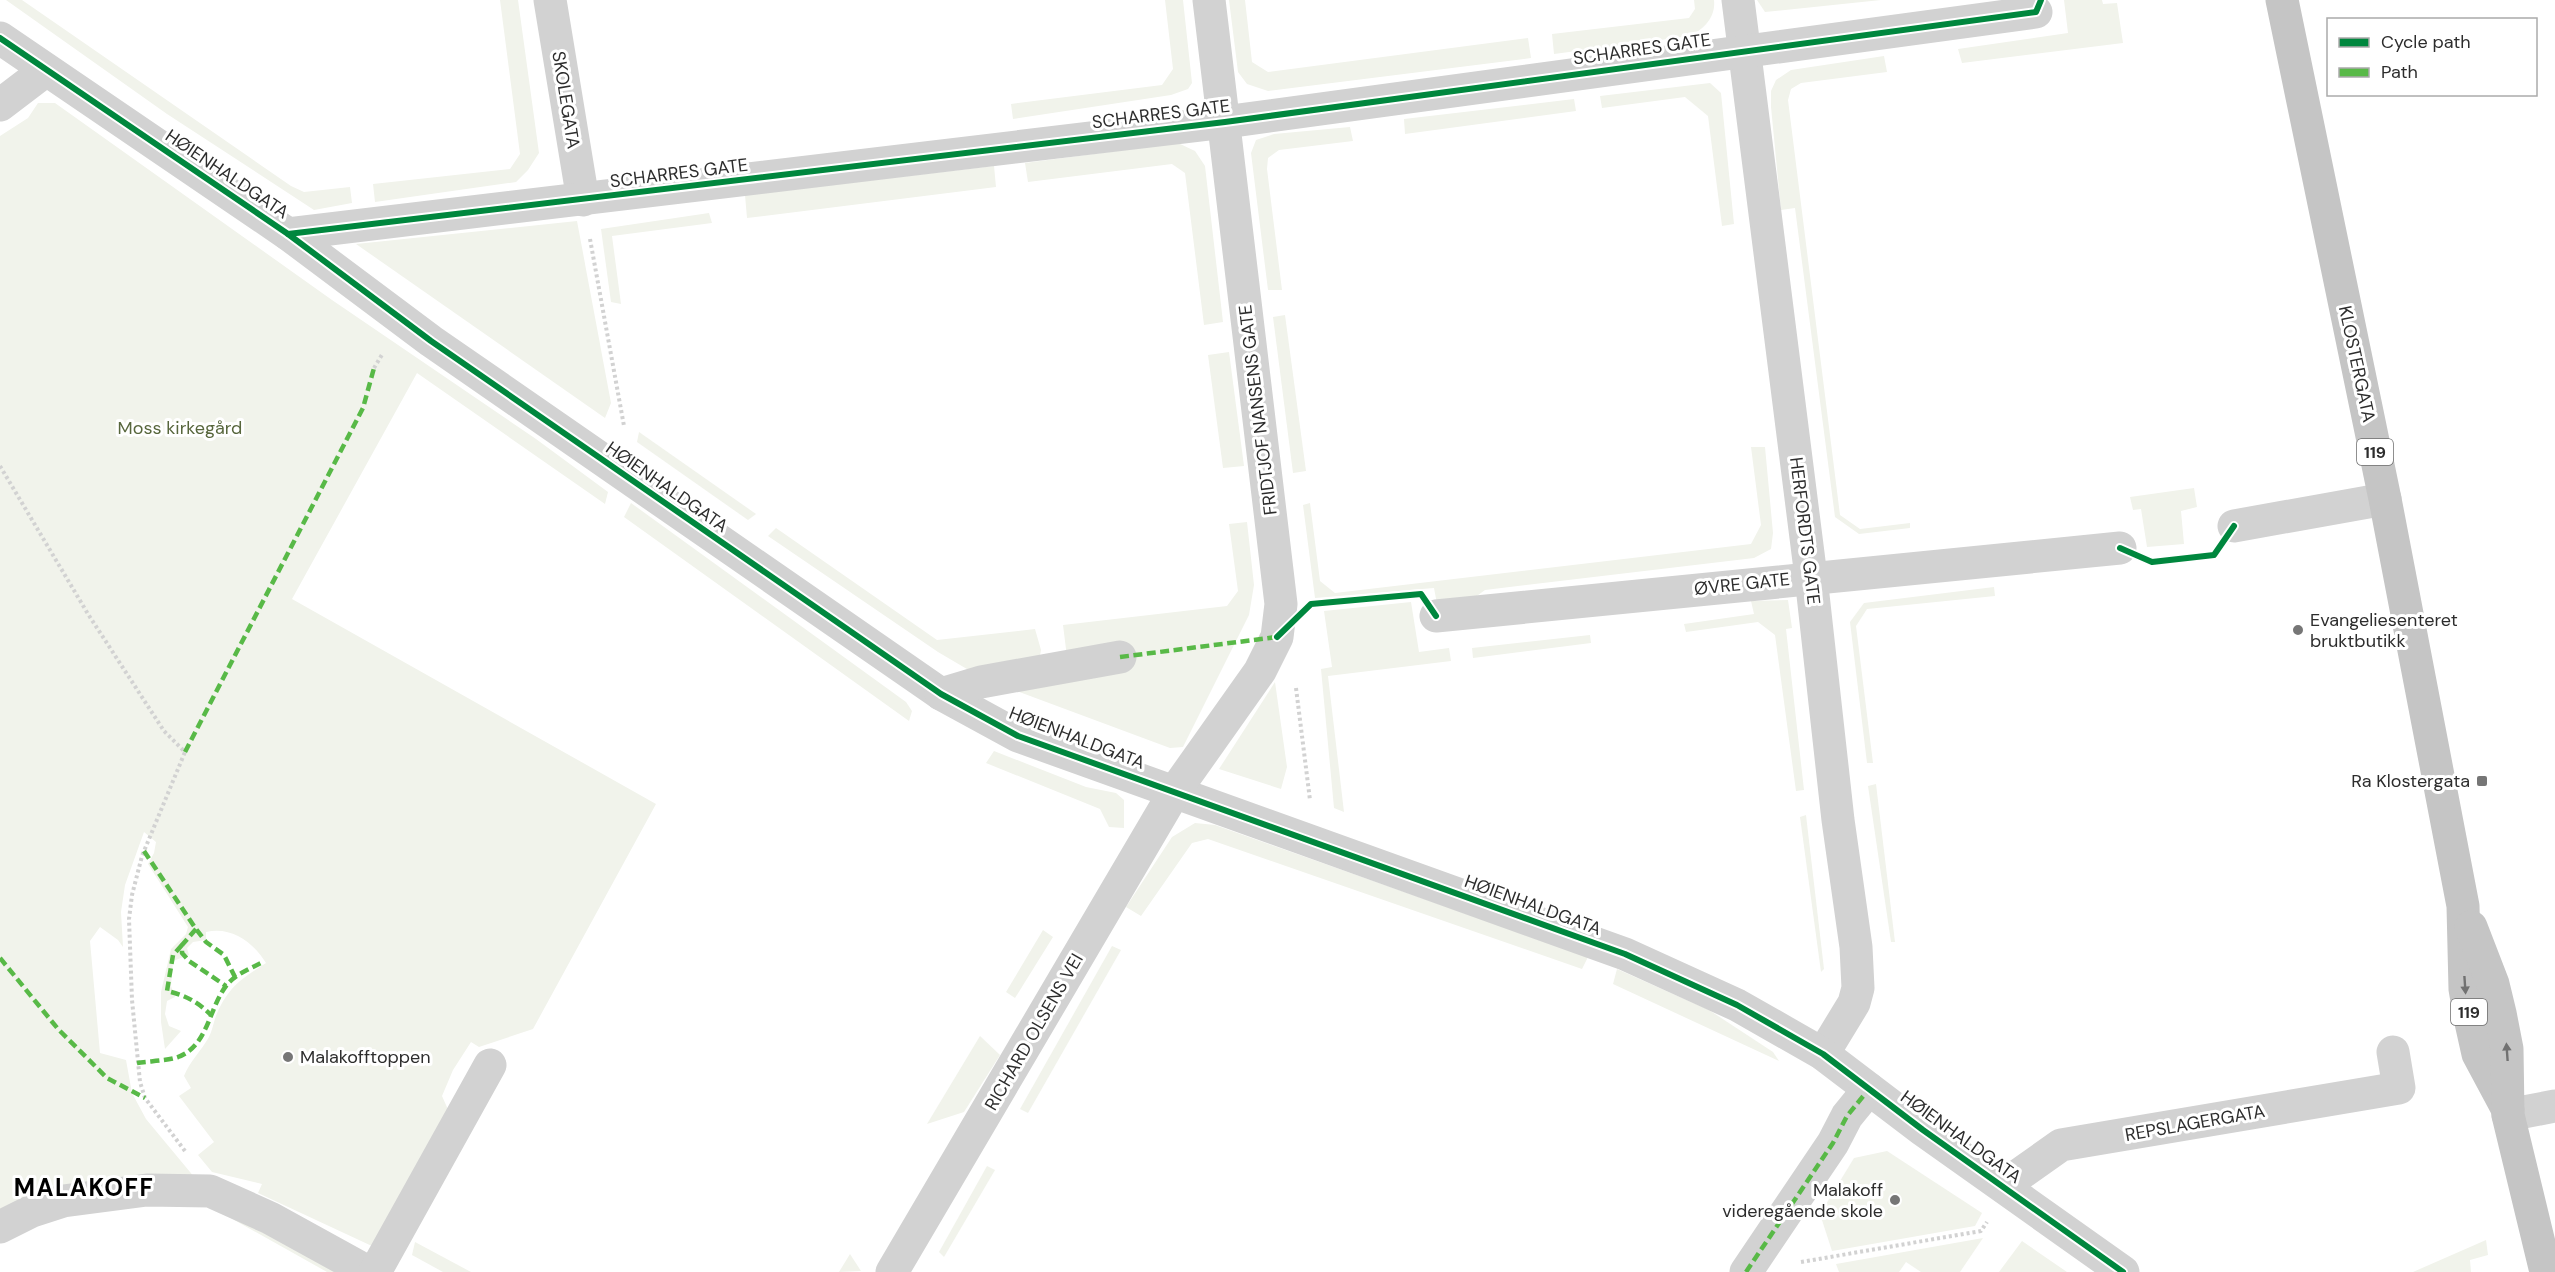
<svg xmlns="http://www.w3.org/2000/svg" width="2555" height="1272" font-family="'DM Sans',sans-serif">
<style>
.green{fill:#f1f3eb}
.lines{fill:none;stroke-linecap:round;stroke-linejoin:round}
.path{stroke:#d2d2d2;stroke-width:4;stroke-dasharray:3 3;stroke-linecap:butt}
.minor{stroke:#d2d2d2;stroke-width:33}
.major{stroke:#c5c5c5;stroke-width:33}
.quiet{stroke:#58b947;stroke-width:4.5;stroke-dasharray:9 4.5;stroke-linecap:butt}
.cycleway-casing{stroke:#fff;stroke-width:10}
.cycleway{stroke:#00873e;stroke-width:6}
.oneway{fill:#717171}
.poi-dot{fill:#767676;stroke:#fff;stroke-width:2}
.labels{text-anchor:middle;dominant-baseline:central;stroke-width:6;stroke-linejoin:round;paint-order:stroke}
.shield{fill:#fff;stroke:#6c6c6c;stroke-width:1.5}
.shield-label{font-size:16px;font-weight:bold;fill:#2d2d2d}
.street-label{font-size:18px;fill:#2d2d2d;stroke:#fff}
.park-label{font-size:18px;fill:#57663c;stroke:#fff}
.poi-label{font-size:18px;fill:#2d2d2d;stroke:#fff;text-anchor:start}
.district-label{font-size:24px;font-weight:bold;letter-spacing:1.5px;fill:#000;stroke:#fff}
</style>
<rect width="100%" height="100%" fill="#fff"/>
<g class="green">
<polygon points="6,0 22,0 291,186 304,192 350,187 352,203 314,210 167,114"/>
<polygon points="500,0 518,0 539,153 528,170 516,182 375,202 373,184 510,169 520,154"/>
<polygon points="1165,0 1183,0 1192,83 1188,89 1171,95 1013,119 1011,104 1162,85 1173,69"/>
<polygon points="1229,0 1245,0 1252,62 1268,72 1528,38 1531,58 1268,91 1247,84 1238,72"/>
<path d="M1694,0H1714C1716,17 1704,29 1690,36L1554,54L1552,34L1689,18L1695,9Z"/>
<polygon points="1757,0 1881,0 1765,12"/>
<polygon points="2064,0 2102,0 2103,4 2117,3 2123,43 1962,63 1958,49 2068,33"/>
<polygon points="1884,56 1887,72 1801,83 1791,89 1788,100 1840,515 1860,529 1910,523 1910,528 1859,534 1835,517 1795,208 1781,210 1771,107 1771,91 1776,80 1791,70"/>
<polygon points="1710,83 1721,93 1734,224 1722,226 1708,116 1685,97 1602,108 1600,96"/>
<polygon points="1574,99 1576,111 1405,134 1404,119"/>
<path d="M38,103H55L332,300L536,439L608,492L605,504L417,373L292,599L656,804L533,1029L479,1047L471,1042L453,1070L442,1096L450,1114L374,1247L258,1193L262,1184L212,1172L198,1155L214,1142L179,1096L191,1088L184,1076C190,1061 201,1051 209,1037C213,1029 214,1019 218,1011C230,985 244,977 266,963C253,942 231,926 206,932V940L193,942L187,948L189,955L173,961L171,986L175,997L167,1001L165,1014L169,1026L181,1031L165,1049L161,1022V992L171,949L186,934L188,927L148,864L154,853L156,842L144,832L125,885L121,912L123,947L118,940L100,927L90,941L100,1053L126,1060L132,1093L146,1119L195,1178L0,1216V136L28,118Z"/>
<polygon points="1350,127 1353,141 1279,150 1268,158 1267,169 1282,290 1268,290 1251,153 1256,140 1274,134"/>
<polygon points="1178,143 1195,151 1205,166 1223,322 1204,325 1185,173 1172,164 1028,182 1025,163"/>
<polygon points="994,166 996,187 747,218 745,195"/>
<polygon points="709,213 712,223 612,236 621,304 611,302 601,229"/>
<polygon points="577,221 611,403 605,418 356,244"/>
<polygon points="1285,315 1306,471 1293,473 1273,317"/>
<polygon points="1229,352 1244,466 1223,468 1208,355"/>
<polygon points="639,432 756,514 748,520 637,442"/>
<polygon points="1751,447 1765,447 1773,533 1771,549 1754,558 1485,590 1470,601 1437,604 1434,588 1315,598 1303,505 1310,503 1320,581 1335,593 1751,544 1761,525"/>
<polygon points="2194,488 2197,507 2181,511 2184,544 2147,547 2141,509 2133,510 2130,497"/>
<polygon points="631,503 906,702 912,711 909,721 624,517"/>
<polygon points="1247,522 1254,585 1249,615 1183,747 1170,748 1014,690 1067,657 1063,625 1227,606 1238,591 1229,524"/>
<polygon points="776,528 937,640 1035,629 1041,650 1039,661 972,672 938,652 768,536"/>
<polygon points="1994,587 1995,596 1867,609 1856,626 1873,763 1867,763 1850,622 1864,603"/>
<polygon points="1788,600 1792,628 1786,629 1804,790 1796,791 1775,635 1758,622 1686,632 1684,624 1754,614 1751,601"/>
<polygon points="1411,602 1419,652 1449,648 1451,661 1328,676 1344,812 1334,808 1321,669 1332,667 1324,611"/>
<polygon points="1590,635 1591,643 1473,658 1472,648"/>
<polygon points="1275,682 1287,767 1281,789 1219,769"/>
<polygon points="994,751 1086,787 1116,793 1124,800 1124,828 1109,827 1100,809 986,763"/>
<polygon points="1876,784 1895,942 1891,942 1868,786"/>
<polygon points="1806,815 1824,969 1821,972 1800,817"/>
<polygon points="1195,823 1215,825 1588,957 1582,969 1208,839 1192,843 1141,916 1126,907 1172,837"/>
<polygon points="1043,930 1053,937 1015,998 1006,992"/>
<polygon points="1112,946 1121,950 1028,1113 1020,1109"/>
<polygon points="1617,969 1709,1010 1773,1052 1779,1061 1613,984"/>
<polygon points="980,1036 1000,1055 964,1112 927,1124"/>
<polygon points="1887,1151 1982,1213 1975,1226 1832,1251 1820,1214 1854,1158"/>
<polygon points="987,1166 995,1170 944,1257 939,1252"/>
<polygon points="210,1198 342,1272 327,1272 204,1203"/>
<polygon points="1983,1238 1960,1272 1921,1272 1906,1262 1899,1272 1839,1272 1836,1264"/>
<polygon points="2486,1240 2488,1255 2470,1260 2471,1272 2413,1272"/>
<polygon points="2022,1241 2067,1272 1999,1272"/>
<polygon points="415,1242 471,1272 443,1272 412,1255"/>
<polygon points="850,1254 861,1271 839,1272"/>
</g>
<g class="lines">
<g class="path">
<polyline points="590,239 624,426"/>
<polyline points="374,368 383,353"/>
<polyline points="0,466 88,614 164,731 185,752 142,856 132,895 129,919 132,1000 140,1082 145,1098 185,1151"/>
<polyline points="1296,688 1310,800"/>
<polyline points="1801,1262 1981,1231 1987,1222"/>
</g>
<g class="minor">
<polyline points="550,0 583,200"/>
<polyline points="1738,0 1811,577 1838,820 1856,947 1858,988 1854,1003 1823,1054"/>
<polyline points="0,38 288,234 431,341 941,694 1018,736 1625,954 1737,1005 1823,1054 1923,1130 2123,1272"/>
<polyline points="0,105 46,70"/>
<polyline points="288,234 1225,122 2036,12"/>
<polyline points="2234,526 2385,499"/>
<polyline points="1436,616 2120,548"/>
<polyline points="941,694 981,682 1120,657"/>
<polyline points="2508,1115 2555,1106"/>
<polyline points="2003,1186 2061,1145 2399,1088 2393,1052"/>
<polyline points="0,1227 32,1211 63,1201 147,1190 210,1191 270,1218 368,1272"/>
<polyline points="375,1272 490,1065"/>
<polyline points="892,1272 1175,791 1260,671 1277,637 1281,604 1209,0"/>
<polyline points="1746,1272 1833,1143 1847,1116 1869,1089"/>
</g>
<g class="major">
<polyline points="2282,0 2385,499 2463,906 2465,989 2470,1018 2478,1054 2508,1110"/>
<polyline points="2471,927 2493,984 2500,1013 2507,1049 2508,1115 2546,1272"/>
</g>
<g class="quiet">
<polyline points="1120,657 1277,637"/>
<polyline points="185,752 363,408 374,368"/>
<polyline points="144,851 196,929 206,942 224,955 235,977"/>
<polyline points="196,929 182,945 182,953 189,961 226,986"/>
<path d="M182,945L173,955L167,991C185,995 198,1002 211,1015"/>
<polyline points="0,958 58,1029 107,1078 145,1098"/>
<path d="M137,1063C150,1061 166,1061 178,1057C208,1046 209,1008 226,986C234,975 249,969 261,963"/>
<polyline points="1746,1272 1833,1143 1847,1116 1869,1089"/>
</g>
<defs>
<g id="cycleway">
<polyline points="0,38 288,234 431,341 941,694 1018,736 1625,954 1737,1005 1823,1054 1923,1130 2123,1272"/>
<polyline points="288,234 1225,122 2036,12 2041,0"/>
<polyline points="2120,548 2152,562 2214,555 2234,526"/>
<polyline points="1277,637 1311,604 1421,594 1436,616"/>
</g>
</defs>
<use href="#cycleway" class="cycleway-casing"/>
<use href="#cycleway" class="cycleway"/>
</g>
<defs><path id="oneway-solid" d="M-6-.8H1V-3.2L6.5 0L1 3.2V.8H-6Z" transform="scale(1.5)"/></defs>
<g class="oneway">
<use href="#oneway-solid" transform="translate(2465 985) rotate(86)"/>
<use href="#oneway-solid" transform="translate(2507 1052) rotate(-94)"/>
</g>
<g class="poi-dot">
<circle cx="2298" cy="630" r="6"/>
<rect x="2476" y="775" width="12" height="12" rx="3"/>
<circle cx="288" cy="1057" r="6"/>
<circle cx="1895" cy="1200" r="6"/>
</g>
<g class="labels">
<g class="shield">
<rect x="2357" y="439" width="36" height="26" rx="4.5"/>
<rect x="2451" y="999" width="36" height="26" rx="4.5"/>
</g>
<g class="shield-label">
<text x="2375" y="452">119</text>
<text x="2469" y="1012">119</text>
</g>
<g class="street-label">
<text transform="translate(1642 49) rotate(-8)">SCHARRES GATE</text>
<text transform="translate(566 100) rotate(81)">SKOLEGATA</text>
<text transform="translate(1161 114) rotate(-7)">SCHARRES GATE</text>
<text transform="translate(679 173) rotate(-7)">SCHARRES GATE</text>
<text transform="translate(227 174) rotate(34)">HØIENHALDGATA</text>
<text transform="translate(2357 364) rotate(78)">KLOSTERGATA</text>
<text transform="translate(1258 410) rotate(-97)">FRIDTJOF NANSENS GATE</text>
<text transform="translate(667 487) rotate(35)">HØIENHALDGATA</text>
<text transform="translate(1805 531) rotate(83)">HERFORDTS GATE</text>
<text transform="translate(1742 584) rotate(-6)">ØVRE GATE</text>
<text transform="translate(1077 738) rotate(21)">HØIENHALDGATA</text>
<text transform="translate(1533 905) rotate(20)">HØIENHALDGATA</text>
<text transform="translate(1034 1032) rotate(-60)">RICHARD OLSENS VEI</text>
<text transform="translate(2195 1123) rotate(-10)">REPSLAGERGATA</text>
<text transform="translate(1961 1137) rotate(36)">HØIENHALDGATA</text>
</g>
<g class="park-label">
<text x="180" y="428">Moss kirkegård</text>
</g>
<g class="poi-label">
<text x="2310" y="620">Evangeliesenteret<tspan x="2310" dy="21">bruktbutikk</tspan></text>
<text x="2470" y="781" text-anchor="end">Ra Klostergata</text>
<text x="300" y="1057">Malakofftoppen</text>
<text x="1883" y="1190" text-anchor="end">Malakoff<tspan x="1883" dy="21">videregående skole</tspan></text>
</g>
<g class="district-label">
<text x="84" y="1187">MALAKOFF</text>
</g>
</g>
<rect x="2327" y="18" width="210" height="78" fill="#ffffff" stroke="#ababab" stroke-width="1.5"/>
<rect x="2339" y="38" width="30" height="9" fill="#00873e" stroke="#ababab" stroke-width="1.5"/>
<text x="2381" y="48" font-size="18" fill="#2d2d2d">Cycle path</text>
<rect x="2339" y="68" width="30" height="9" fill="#58b947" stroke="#ababab" stroke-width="1.5"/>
<text x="2381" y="78" font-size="18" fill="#2d2d2d">Path</text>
</svg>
